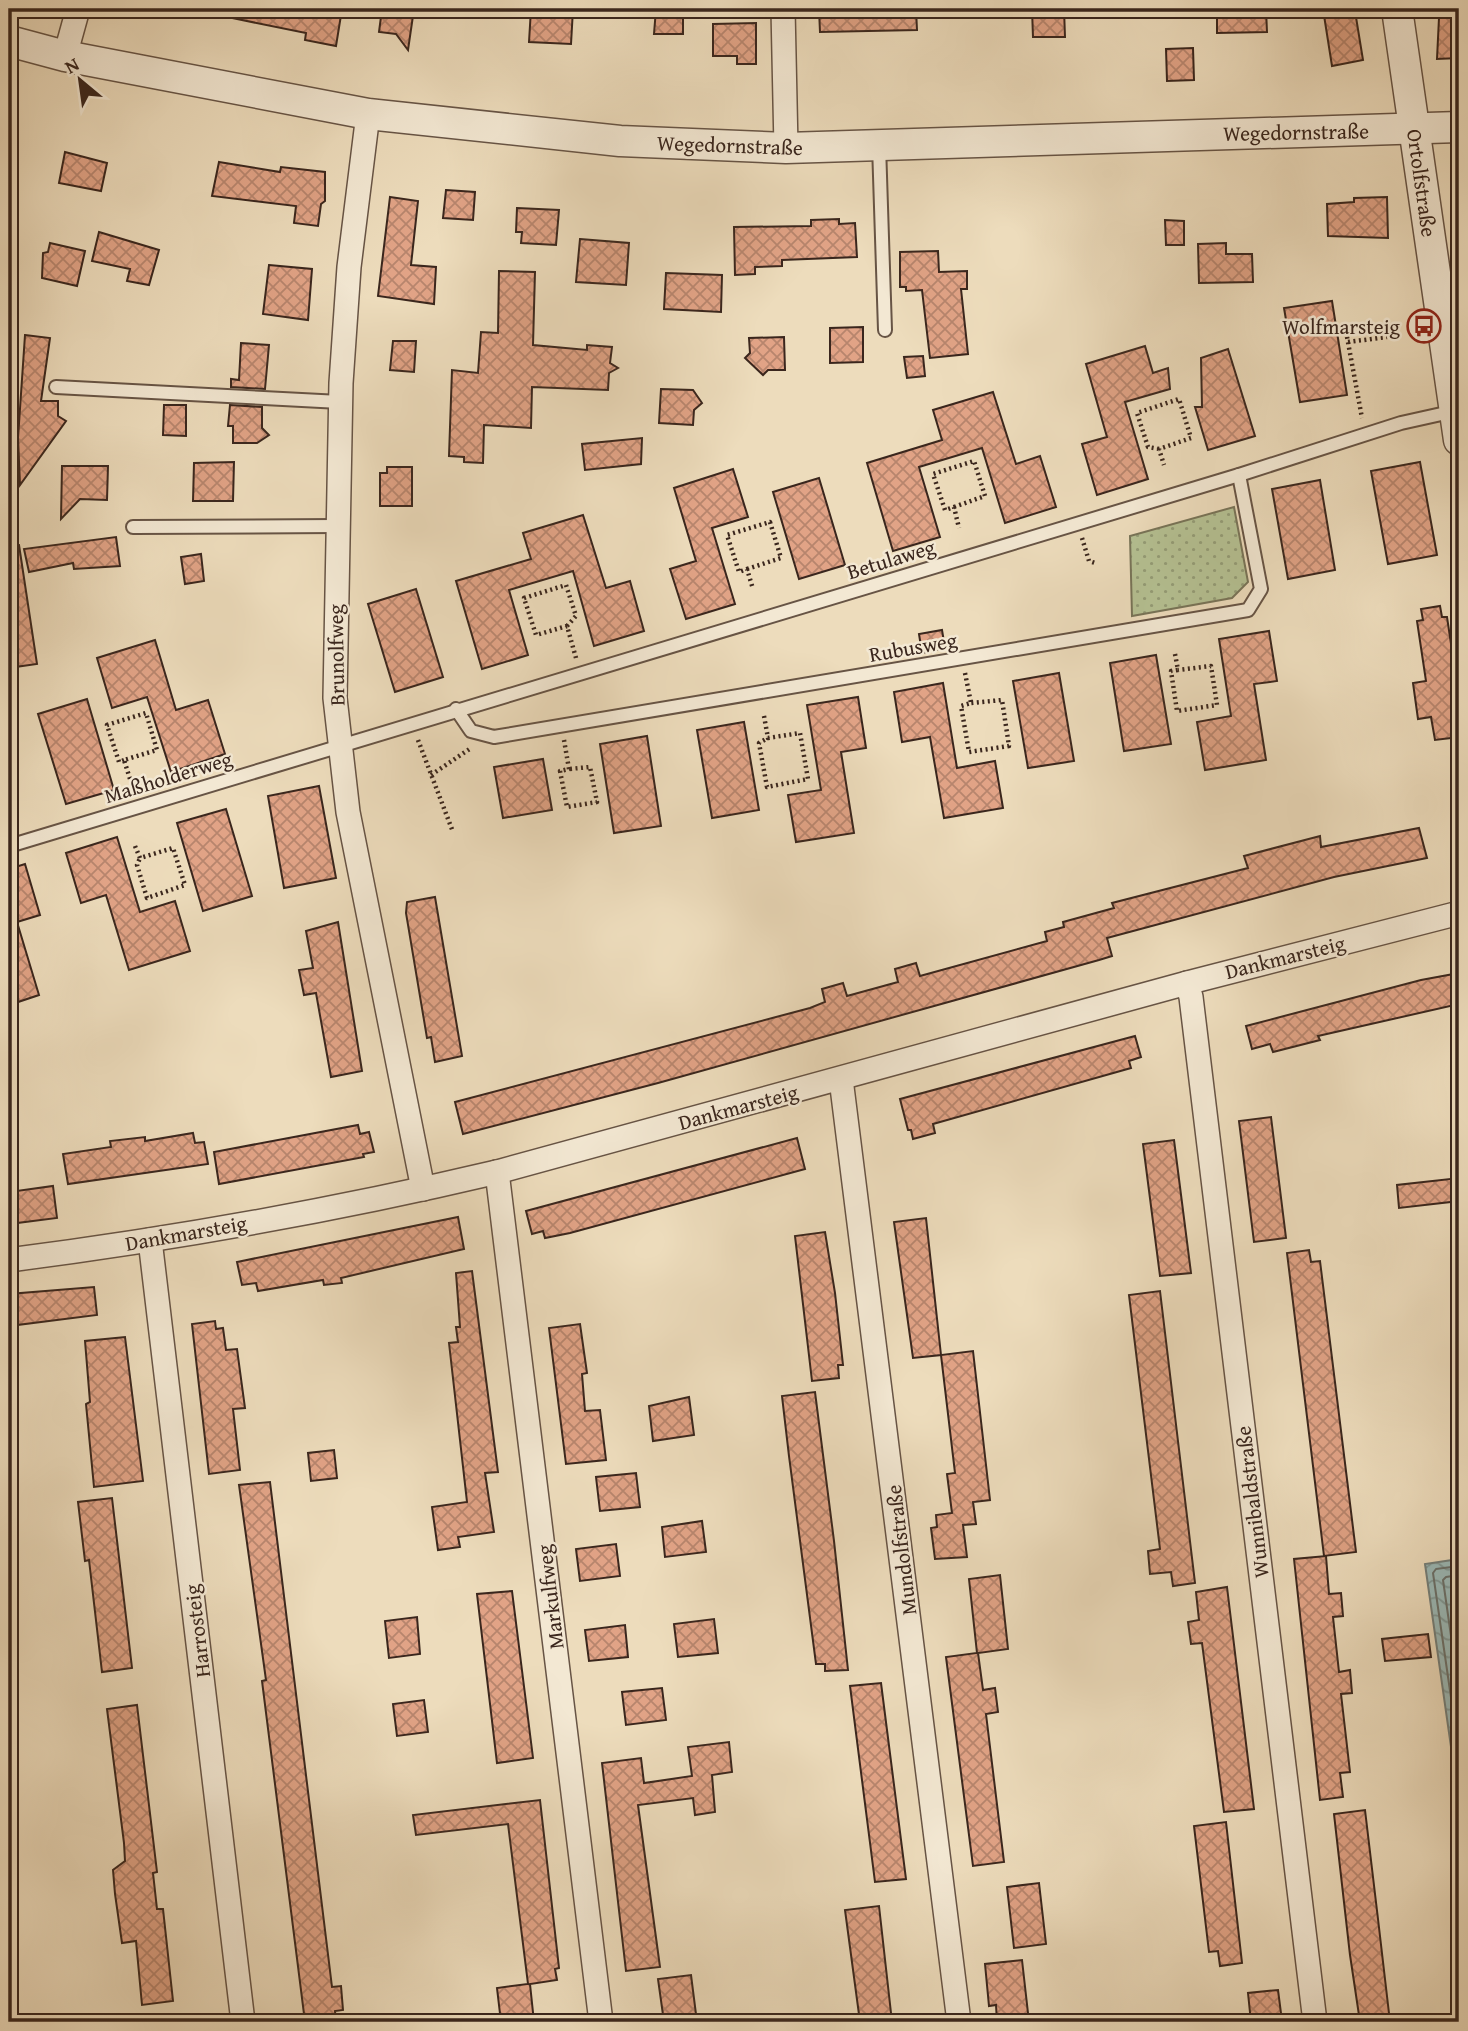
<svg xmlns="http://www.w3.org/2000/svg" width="1468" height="2031" font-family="'Gentium Book Plus',serif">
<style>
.park{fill:url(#park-dots);stroke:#787458;stroke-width:2}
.water{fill:url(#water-waves);stroke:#747f7a;stroke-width:2}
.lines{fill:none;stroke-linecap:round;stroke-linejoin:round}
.shore{stroke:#6a706a;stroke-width:2}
.building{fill:url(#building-cross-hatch);stroke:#3a261d;stroke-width:2}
.service-casing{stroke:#675445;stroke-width:16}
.minor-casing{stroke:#675445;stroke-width:26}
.tertiary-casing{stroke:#675445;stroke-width:33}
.path{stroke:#3a261d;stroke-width:4.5;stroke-dasharray:2 3.5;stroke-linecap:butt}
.service{stroke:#f3e8d3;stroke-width:12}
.minor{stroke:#f3e8d3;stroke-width:23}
.tertiary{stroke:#f3e8d3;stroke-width:30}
.labels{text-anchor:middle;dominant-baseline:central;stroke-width:5;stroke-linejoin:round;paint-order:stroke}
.street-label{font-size:21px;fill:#3a261d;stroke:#f3e8d3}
.poi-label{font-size:21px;fill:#3a261d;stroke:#f3e8d3;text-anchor:end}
</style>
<defs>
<pattern id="park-dots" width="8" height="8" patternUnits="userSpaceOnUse" patternTransform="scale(1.75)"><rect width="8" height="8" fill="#b5c193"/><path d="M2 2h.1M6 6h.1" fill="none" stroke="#949d77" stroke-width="1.8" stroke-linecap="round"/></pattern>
<pattern id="water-waves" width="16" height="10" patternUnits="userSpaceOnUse" patternTransform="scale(1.75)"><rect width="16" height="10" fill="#9bbab8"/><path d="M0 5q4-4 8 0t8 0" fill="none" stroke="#7f9795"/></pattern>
<pattern id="building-cross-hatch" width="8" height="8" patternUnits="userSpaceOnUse" patternTransform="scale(1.75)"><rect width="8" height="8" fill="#e1a386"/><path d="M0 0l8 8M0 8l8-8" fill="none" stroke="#b7856d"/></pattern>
</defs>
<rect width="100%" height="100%" fill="#eddcbc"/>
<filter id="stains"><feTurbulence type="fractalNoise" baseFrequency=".00286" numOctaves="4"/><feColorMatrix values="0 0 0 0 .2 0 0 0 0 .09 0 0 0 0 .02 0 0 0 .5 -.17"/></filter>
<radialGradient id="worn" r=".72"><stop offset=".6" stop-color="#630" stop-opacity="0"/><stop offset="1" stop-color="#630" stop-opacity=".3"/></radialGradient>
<polygon class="park" points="1234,507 1248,582 1232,598 1132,616 1130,536"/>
<polygon class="water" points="1459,1559 1459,1803 1425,1564"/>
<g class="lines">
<g class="shore">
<polyline points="1459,1566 1436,1569 1433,1573 1459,1753"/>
<polyline points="1459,1575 1446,1577 1443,1580 1459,1692"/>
</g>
</g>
<g class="building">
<polygon points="233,9 342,9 336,46 305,40 306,33 232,18"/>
<polygon points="382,9 414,9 408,50 396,34 379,32"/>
<polygon points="531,9 573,9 571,44 529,42"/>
<polygon points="656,9 683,9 683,34 654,34"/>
<polygon points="819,9 916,9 917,30 820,32"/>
<polygon points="1032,9 1064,9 1065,37 1033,37"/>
<polygon points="1217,9 1266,9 1267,32 1217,33"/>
<polygon points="1323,9 1355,11 1363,60 1332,66"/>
<polygon points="1459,17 1459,58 1437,59 1439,18"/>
<polygon points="756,23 756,64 737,64 737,56 713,56 713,24"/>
<polygon points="1193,48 1194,80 1167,81 1166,49"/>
<polygon points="65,152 107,163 101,191 59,183"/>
<polygon points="219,162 280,172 281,167 325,172 325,201 321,204 318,226 294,223 296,206 212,196"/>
<polygon points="446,190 475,192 473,220 443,218"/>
<polygon points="390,197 418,201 411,265 436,267 434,304 378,296"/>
<polygon points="1387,197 1388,238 1328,236 1327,204 1354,202 1354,198"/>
<polygon points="517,208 559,210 556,245 521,243 522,232 516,232"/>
<polygon points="839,219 839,224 855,223 857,257 782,260 782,266 755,267 755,274 735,275 734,227 811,226 811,220"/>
<polygon points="1165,220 1184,221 1184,245 1166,245"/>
<polygon points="99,232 159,250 149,285 127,281 130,269 92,261"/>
<polygon points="580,239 629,243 626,285 576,282"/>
<polygon points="50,243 85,251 77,286 42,278 43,253 48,252"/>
<polygon points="1226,243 1226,254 1252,254 1253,282 1199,283 1198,244"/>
<polygon points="938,251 939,272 967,271 967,289 961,289 968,354 930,358 922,290 906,291 906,287 900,287 900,252"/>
<polygon points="269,265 312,269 308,320 263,314"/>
<polygon points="499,271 535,272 533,345 587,350 587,345 612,347 610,363 618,368 609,373 608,390 532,387 531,428 484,425 483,463 464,462 464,457 449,456 452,370 478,373 481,332 498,333"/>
<polygon points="666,273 722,275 721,312 664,309"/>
<polygon points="1332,301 1347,395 1300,402 1284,308"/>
<polygon points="863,327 863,362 830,363 830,328"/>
<polygon points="25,335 50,338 41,401 58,401 58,416 66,421 20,485 18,438"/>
<polygon points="784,337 785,370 768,370 763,375 745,358 750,353 749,338"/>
<polygon points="393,341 416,341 414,372 390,370"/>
<polygon points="241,343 269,345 265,389 231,387 231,379 239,380"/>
<polygon points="1145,346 1153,373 1168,368 1170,389 1125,402 1148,479 1097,495 1082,444 1107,437 1086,364"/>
<polygon points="1228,349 1255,436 1208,450 1195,407 1202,407 1201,358"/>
<polygon points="923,356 925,376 907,378 904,357"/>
<polygon points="661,389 693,390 702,403 694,410 693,425 659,423"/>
<polygon points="993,392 1016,464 1040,456 1056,507 1005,523 982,448 919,467 940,537 893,551 867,463 942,440 933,410"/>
<polygon points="164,405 186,405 186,436 163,435"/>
<polygon points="230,405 262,407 262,428 269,435 257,443 233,443 233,426 228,426"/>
<polygon points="642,438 641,464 585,470 582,444"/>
<polygon points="234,462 233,501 193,501 194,463"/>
<polygon points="1420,462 1437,555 1388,564 1371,471"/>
<polygon points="62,466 108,466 107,500 80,499 61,519"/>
<polygon points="387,467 412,467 412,506 380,506 380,473 387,473"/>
<polygon points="733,469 748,517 712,528 735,604 686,619 670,569 696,561 674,488"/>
<polygon points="819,478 845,565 799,579 773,492"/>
<polygon points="1320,480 1335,570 1288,579 1272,489"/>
<polygon points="583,515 606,588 630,581 644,631 594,646 573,571 509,590 528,655 482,669 456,581 531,559 523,533"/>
<polygon points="116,537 120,566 74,569 73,563 29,572 24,549"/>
<polygon points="19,545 37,664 15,667 12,637 9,638 9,546"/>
<polygon points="201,554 204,581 185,584 181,557"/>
<polygon points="416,589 443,677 395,692 368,604"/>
<polygon points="1440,606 1442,617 1447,617 1459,697 1459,737 1435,740 1431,717 1418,719 1413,683 1426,681 1417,621 1423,620 1421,609"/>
<polygon points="942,630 945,648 922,653 919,634"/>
<polygon points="1269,631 1277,681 1254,684 1266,760 1205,770 1197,722 1231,716 1219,639"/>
<polygon points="155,640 176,710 208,700 225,754 171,772 147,697 112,708 97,658"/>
<polygon points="1156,655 1171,744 1124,751 1110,663"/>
<polygon points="1059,673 1074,761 1028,768 1013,681"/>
<polygon points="943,683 957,768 995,761 1003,808 944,818 930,737 902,742 894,692"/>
<polygon points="858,697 866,748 841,752 854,833 796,842 788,795 821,790 807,705"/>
<polygon points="87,699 114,790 66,804 38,714"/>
<polygon points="744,722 759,810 712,818 697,730"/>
<polygon points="647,736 661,826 614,833 600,744"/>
<polygon points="543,759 552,810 503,818 494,767"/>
<polygon points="319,786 336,878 284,888 268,796"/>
<polygon points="226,809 252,896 203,911 177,823"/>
<polygon points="1419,828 1427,858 1334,877 1107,938 1112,956 1099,960 658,1083 463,1134 455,1102 810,1008 825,1002 822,989 843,983 847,996 898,982 895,969 916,963 920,976 1047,941 1045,932 1064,927 1063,922 1114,908 1112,903 1248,868 1244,856 1320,836 1321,847"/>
<polygon points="117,837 140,912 175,901 190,951 129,970 106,895 81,903 66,853"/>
<polygon points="25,864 40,915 17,922 39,995 9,1005 9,869"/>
<polygon points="435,897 462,1056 435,1062 431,1037 427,1038 406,913 407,902"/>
<polygon points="338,922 362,1071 331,1077 316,993 304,995 299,970 313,968 306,931"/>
<polygon points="1459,973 1459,1004 1318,1036 1320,1040 1273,1052 1270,1044 1252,1049 1246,1026 1421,980"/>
<polygon points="1135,1036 1141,1057 1129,1061 1131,1068 933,1124 935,1133 913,1139 911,1130 908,1130 900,1099"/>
<polygon points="1271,1117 1286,1238 1254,1242 1239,1121"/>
<polygon points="358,1125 360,1134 369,1132 374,1152 363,1154 364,1157 219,1184 214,1152"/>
<polygon points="193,1133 195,1143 204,1142 208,1164 68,1184 63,1154 111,1147 110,1141 145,1137 145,1141"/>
<polygon points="797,1138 805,1169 570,1233 545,1238 543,1231 532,1234 526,1211"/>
<polygon points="1174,1140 1191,1273 1160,1276 1143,1144"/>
<polygon points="1459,1178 1459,1201 1399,1208 1397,1185"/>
<polygon points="53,1186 57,1218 9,1224 9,1192"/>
<polygon points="458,1217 464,1249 341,1278 342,1283 324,1285 323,1280 258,1291 256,1283 242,1285 237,1262"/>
<polygon points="926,1218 941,1355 913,1358 894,1222"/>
<polygon points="825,1232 835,1293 843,1365 838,1365 839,1378 812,1381 795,1236"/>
<polygon points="1309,1250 1311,1262 1320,1261 1356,1552 1324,1556 1287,1253"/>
<polygon points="472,1271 498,1472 485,1473 494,1532 458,1537 460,1547 438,1550 432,1507 467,1502 449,1343 458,1342 456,1327 460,1327 456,1273"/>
<polygon points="94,1287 97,1315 9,1326 9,1294"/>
<polygon points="1160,1291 1195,1583 1173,1586 1171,1572 1150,1574 1148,1551 1160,1549 1129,1295"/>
<polygon points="215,1321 216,1329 223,1328 226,1350 237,1349 245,1408 233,1409 240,1470 209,1474 192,1324"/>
<polygon points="580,1324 587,1373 582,1374 585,1411 600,1410 606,1460 566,1464 549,1328"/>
<polygon points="125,1337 143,1481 94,1487 86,1404 90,1402 85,1341"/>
<polygon points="973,1351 990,1500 973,1502 976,1524 963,1525 967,1557 935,1559 931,1528 937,1527 936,1515 952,1513 947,1474 955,1473 941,1355"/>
<polygon points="815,1392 834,1541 848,1670 825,1671 825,1664 816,1664 789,1456 782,1396"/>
<polygon points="689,1397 694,1435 653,1441 649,1406"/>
<polygon points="334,1450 337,1478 311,1481 308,1453"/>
<polygon points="636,1473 640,1507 600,1511 596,1477"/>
<polygon points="270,1482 332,1987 341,1986 343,2010 335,2011 336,2022 305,2022 262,1681 266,1680 239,1485"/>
<polygon points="112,1498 132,1668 102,1672 89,1560 85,1561 78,1502"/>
<polygon points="702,1521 706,1552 665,1557 662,1527"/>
<polygon points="616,1544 620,1576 580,1581 576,1549"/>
<polygon points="1326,1556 1329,1594 1341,1593 1343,1616 1333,1617 1339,1672 1350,1670 1352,1693 1341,1694 1350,1772 1340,1773 1343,1797 1320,1800 1294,1559"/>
<polygon points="1000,1575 1008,1649 978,1653 983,1690 995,1688 998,1712 986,1714 1004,1862 973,1866 946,1657 977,1653 969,1579"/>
<polygon points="1227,1587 1254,1809 1224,1812 1202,1643 1191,1644 1188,1622 1199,1620 1196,1592"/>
<polygon points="512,1591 533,1758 497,1763 477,1594"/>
<polygon points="417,1617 420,1654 389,1658 385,1621"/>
<polygon points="714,1619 718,1653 678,1657 674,1624"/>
<polygon points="625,1625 628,1657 589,1661 585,1630"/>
<polygon points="1428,1634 1431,1657 1385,1661 1382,1639"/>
<polygon points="881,1683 906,1879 875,1882 850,1686"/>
<polygon points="662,1688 666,1720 626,1725 622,1692"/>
<polygon points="424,1700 428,1732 397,1736 393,1704"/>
<polygon points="137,1705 157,1872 153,1873 157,1909 163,1909 173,2001 142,2005 136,1941 122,1943 115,1894 113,1870 125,1861 124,1843 107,1709"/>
<polygon points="729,1742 732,1772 712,1775 715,1812 695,1815 693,1798 638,1805 660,1967 626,1971 602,1763 641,1758 644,1783 692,1776 688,1747"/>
<polygon points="540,1800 559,1968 555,1969 557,1980 530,1984 534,2022 501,2022 497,1988 528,1984 508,1824 416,1835 413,1815"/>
<polygon points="1365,1810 1378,1919 1390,2022 1360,2022 1350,1955 1334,1814"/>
<polygon points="1226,1822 1242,1963 1220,1966 1218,1951 1209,1952 1194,1826"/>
<polygon points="1039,1883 1046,1944 1014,1948 1007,1887"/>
<polygon points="879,1906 892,2022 860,2022 845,1910"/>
<polygon points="1022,1960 1029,2022 997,2022 996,2005 989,2006 985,1964"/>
<polygon points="691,1975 697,2022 664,2022 658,1979"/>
<polygon points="1278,1990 1282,2021 1251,2022 1248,1993"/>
</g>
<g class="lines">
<defs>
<g id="service">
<polyline points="879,145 885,330"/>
<polyline points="56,387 340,402"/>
<polyline points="133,527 337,526"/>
<polyline points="456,709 471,731 494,737 1248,610 1261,589 1239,475"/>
<polyline points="9,846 1239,475 1401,423 1455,411"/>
</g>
<g id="minor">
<polyline points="783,9 786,148"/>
<polyline points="65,56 78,9"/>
<polyline points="368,114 349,267 341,383 335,698 348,812 423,1189"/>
<polyline points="1187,983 1191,997 1315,2022"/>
<polyline points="841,1079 959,2022"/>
<polyline points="497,1172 601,2022"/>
<polyline points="150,1240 243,2022"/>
<path d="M9,1260C172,1239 336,1210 497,1172L1187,983L1459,913"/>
</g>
<g id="tertiary">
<polyline points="1397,9 1459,440"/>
<polyline points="9,41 65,56 368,114 620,141 786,148 1459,127"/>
</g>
</defs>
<use href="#service" class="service-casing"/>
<use href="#minor" class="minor-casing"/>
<use href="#tertiary" class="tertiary-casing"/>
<g class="path">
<polyline points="1345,326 1362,418"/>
<polyline points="1348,342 1387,337"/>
<polyline points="1159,449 1148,447 1137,413 1179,399 1191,438 1159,449 1164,465"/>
<polyline points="954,507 985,496 974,461 933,474 945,510 954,507 959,528"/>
<polyline points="1082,538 1089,561 1095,563"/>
<polyline points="747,569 781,558 770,522 727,535 739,572 747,569 753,589"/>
<polyline points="567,626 576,616 566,585 524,598 536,635 567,626 576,658"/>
<polyline points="1175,654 1178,670 1171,671 1177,711 1217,705 1211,666 1178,670"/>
<polyline points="965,673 971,703 961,706 969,752 1009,746 1002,700 971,703"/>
<polyline points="764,716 768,738 800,733 808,779 767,787 759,743 768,738"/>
<polyline points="418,740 453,832"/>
<polyline points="564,740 569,769 560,771 567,807 597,802 590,767 569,769"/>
<polyline points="124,760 119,762 107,725 146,713 157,750 124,760 130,779"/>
<polyline points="431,775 471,748"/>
<polyline points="135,846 140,858 173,848 185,885 147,898 137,865 140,858"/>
</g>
<use href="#service" class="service"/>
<use href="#minor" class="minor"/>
<use href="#tertiary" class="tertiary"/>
</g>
<defs>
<symbol id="bus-ring" viewBox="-11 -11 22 22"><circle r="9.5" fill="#f3e8d3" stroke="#8f2418" stroke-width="1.5"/><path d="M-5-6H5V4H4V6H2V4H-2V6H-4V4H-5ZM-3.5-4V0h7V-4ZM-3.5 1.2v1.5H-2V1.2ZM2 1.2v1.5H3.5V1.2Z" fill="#8f2418"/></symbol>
</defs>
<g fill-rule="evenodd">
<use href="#bus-ring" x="1405" y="307" width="38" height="38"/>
</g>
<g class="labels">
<g class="street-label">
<text transform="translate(1296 132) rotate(-1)">Wegedornstraße</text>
<text transform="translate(730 145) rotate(2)">Wegedornstraße</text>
<text transform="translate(1422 183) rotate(82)">Ortolfstraße</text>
<text transform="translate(891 559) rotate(-17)">Betulaweg</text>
<text transform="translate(913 647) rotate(-10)">Rubusweg</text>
<text transform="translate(336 655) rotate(-91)">Brunolfweg</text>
<text transform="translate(168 777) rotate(-17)">Maßholderweg</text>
<text transform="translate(1285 957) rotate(-14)">Dankmarsteig</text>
<text transform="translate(738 1107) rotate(-15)">Dankmarsteig</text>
<text transform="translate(186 1233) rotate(-10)">Dankmarsteig</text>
<text transform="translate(1252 1502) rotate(-97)">Wunnibaldstraße</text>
<text transform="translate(901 1550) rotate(-97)">Mundolfstraße</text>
<text transform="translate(550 1597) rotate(-97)">Markulfweg</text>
<text transform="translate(197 1631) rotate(-97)">Harrosteig</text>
</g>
<g class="poi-label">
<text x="1400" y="326">Wolfmarsteig</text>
</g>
</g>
<rect width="1468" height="2031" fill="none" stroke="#eddcbc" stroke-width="35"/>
<rect x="10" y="10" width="1447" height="2010" fill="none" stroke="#3a261d" stroke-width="3.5"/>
<rect x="18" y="18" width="1433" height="1996" fill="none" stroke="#3a261d" stroke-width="2"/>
<g transform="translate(80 80) rotate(331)" stroke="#f3e8d3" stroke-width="5" paint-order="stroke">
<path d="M0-5L12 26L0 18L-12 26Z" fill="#3a261d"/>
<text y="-10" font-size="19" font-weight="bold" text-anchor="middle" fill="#3a261d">N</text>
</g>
<rect width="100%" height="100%" filter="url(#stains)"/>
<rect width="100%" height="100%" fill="url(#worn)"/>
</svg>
